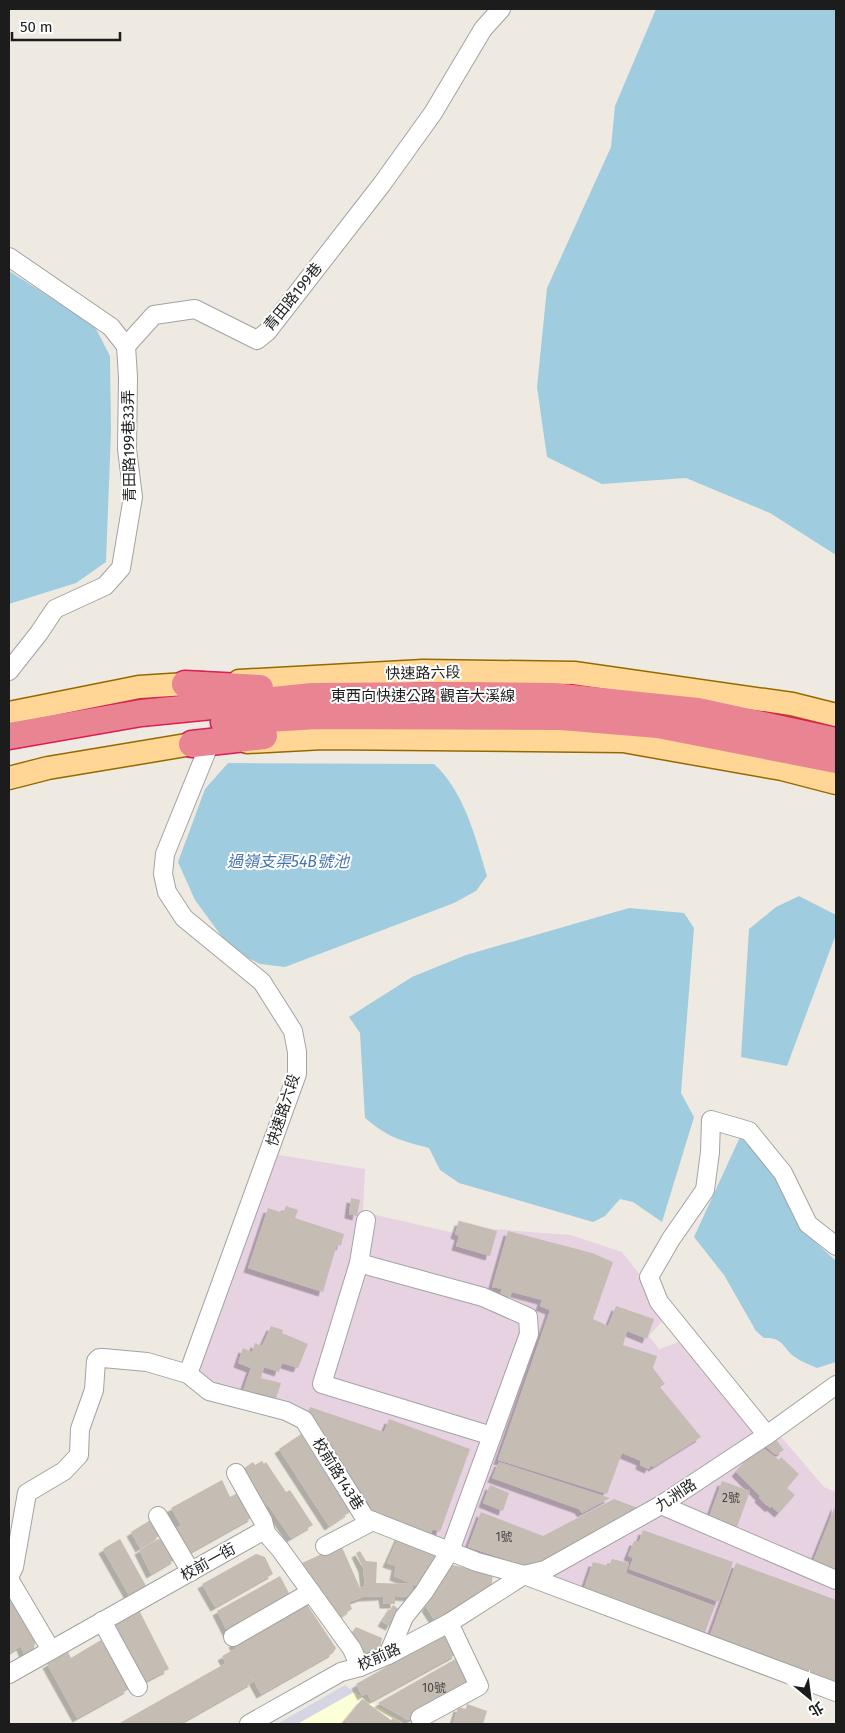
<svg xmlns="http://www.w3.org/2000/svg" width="845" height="1733" font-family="'Fira Sans','Noto Sans TC',sans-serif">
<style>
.industrial{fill:#e7d2e2}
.education{fill:#fdffd9}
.plaza{fill:#d6d5e3}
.water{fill:#9fccde}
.building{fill:#c5bcb4;filter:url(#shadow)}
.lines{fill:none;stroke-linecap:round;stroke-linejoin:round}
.minor-casing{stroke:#a3a3a3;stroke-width:20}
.major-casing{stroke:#946a00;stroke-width:25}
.highway-casing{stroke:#dc1d56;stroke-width:29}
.minor{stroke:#fff;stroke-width:18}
.major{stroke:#ffd695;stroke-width:22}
.highway{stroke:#e98593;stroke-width:26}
.labels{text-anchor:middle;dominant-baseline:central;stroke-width:4;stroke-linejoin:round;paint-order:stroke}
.number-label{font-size:12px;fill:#464442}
.street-label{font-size:15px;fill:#1c1c1c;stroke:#fff}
.water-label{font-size:16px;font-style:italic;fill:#4675ae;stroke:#fff}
</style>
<defs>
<filter id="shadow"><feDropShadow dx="-4.5" dy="4.5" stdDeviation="0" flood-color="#0004"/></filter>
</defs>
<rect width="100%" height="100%" fill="#eeeae1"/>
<g class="industrial">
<polygon points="273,1154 365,1169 363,1212 454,1233 458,1220 492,1229 571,1235 622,1252 645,1281 665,1318 649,1336 659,1349 685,1340 760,1430 643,1507 535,1569 466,1552 366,1514 309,1419 211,1390 194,1374"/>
<polygon points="777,1432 824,1487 836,1492 836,1690 544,1579"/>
</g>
<polygon class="education" points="354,1692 406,1724 297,1724"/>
<polygon class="plaza" points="345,1685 354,1692 297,1724 277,1724"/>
<g class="water">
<polygon points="656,9 836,9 836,555 770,513 686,478 602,484 547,457 537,387 547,288 611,147 615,106"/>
<polygon points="9,271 94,325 110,356 111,431 106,562 76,583 9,604"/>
<path d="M228,763L434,764C464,791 476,839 487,876L476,891L454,903L285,967L260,964L231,949L195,900L178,862L205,789Z"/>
<polygon points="799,896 836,915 836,934 787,1066 741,1057 749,929 776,907"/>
<path d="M629,908L684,913L694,928L681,1093L694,1117L662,1222L633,1202L620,1199L605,1216L593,1222L459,1183L440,1170L429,1148C399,1140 389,1138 365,1118L360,1033L349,1017L412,977L466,955Z"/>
<path d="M740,1137L763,1155L804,1232L836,1261V1362L817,1368C810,1365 802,1362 795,1357C782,1348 784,1337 764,1338L756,1331L724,1275L694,1237Z"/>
</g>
<g class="building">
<polygon points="351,1198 360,1200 357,1216 349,1214"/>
<polygon points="286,1206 298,1210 295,1218 344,1234 341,1246 337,1244 323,1292 248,1268 268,1208 283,1213"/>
<polygon points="459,1221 497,1231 490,1256 456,1246 459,1236 455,1234"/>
<polygon points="508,1231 592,1253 613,1262 593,1319 608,1326 616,1306 654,1319 647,1339 627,1331 623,1345 657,1356 653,1368 665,1384 660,1387 701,1437 653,1467 651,1465 649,1469 640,1465 641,1461 622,1453 607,1494 498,1460 550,1310 540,1306 542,1300 512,1292 510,1297 500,1294 502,1289 492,1287"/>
<polygon points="271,1326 283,1330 282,1333 308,1344 298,1368 282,1363 279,1372 264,1367 261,1378 281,1383 274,1405 241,1396 251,1368 238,1363 243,1348 252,1352 255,1343 262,1346"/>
<polygon points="310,1407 384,1432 389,1419 470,1449 440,1532 433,1529 430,1536 369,1513 371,1507 310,1417 306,1415"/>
<polygon points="301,1434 350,1512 329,1526 279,1449"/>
<polygon points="774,1437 784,1450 776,1455 763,1444"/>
<polygon points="763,1448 779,1460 781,1457 799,1474 787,1488 795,1495 779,1513 771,1506 770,1508 759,1498 760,1496 736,1472 751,1455"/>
<polygon points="262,1461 264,1464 266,1462 286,1492 290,1490 313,1525 291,1538 268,1505 265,1507 243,1469 253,1462 255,1465"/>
<polygon points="499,1462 610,1498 582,1513 579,1509 492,1478"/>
<polygon points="222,1480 230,1497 239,1492 253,1517 185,1555 173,1530 181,1525 171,1508"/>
<polygon points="722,1481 750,1491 737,1527 709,1517"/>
<polygon points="490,1485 509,1493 503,1511 483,1503"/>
<polygon points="614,1499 638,1508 565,1553 538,1566 528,1567 468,1547 481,1512 543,1536"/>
<polygon points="836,1504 836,1578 810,1569"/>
<polygon points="152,1519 161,1535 140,1548 131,1532"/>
<polygon points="643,1530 733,1562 719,1602 629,1569 633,1558 628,1556 634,1541 639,1542"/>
<polygon points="400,1534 439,1551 422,1588 394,1576 396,1566 387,1563"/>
<polygon points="164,1536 176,1559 151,1574 139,1550"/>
<polygon points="120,1539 146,1586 129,1595 103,1549"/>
<polygon points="341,1545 360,1588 365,1586 363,1568 356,1553 360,1551 366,1561 377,1562 376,1583 413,1584 413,1597 395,1596 395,1604 384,1604 383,1596 363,1597 349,1602 352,1609 339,1618 326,1599 324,1591 321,1593 300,1564"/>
<polygon points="256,1554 265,1557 273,1574 215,1607 202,1584"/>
<polygon points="612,1559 629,1563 626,1573 715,1606 703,1637 582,1594 593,1562 609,1566"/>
<polygon points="736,1563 836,1600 836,1689 767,1662 769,1657 728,1647 730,1643 717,1638 715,1643 710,1641 711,1636 710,1635"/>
<polygon points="452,1565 493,1573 491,1590 437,1624 426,1607 432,1599 449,1568"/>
<polygon points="280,1576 291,1597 228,1633 217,1611"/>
<polygon points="11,1599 35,1642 34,1649 24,1654 21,1646 9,1653 9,1600"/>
<polygon points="306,1603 336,1648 333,1653 261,1694 233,1643"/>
<polygon points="393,1605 400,1610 390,1626 382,1622"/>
<polygon points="139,1610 169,1669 146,1681 114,1624"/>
<polygon points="356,1627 382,1638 380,1650 367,1654 352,1632"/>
<polygon points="445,1634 457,1654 371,1701 367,1693 362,1696 356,1684"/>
<polygon points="101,1640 129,1689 77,1718 47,1664 68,1652 71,1658"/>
<polygon points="235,1649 253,1682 179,1724 118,1724 226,1663 222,1656"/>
<polygon points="459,1657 473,1681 419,1715 408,1720 378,1703"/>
<polygon points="362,1699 391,1720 393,1718 404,1724 350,1724 345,1720"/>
<polygon points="467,1704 487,1711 483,1724 453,1724 458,1707 466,1709"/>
</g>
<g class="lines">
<defs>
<g id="minor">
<polyline points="9,257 111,327 126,346"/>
<polyline points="126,346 154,315 195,309 257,340 267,332 382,184 433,113 483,29 501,9"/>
<polyline points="9,671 39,633 55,609 105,586 121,568 133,497 127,449 128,377 126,346"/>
<polyline points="366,1220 359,1263 322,1384 492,1436"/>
<polyline points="359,1263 483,1297 528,1317 529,1334 450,1551 424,1592 404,1617 388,1655"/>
<polyline points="188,1374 297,1074 297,1052 293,1031 262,982 184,918 167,892 163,874 165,854 210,743"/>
<polyline points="767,1435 659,1302 649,1277 671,1239 705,1190 710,1152 711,1120 749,1131 783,1173 808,1224 836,1246"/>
<polyline points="236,1473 263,1521 266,1533"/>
<polyline points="661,1505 836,1580"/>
<polyline points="158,1516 191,1572"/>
<polyline points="325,1546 373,1521"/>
<polyline points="9,1577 14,1567 27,1493 64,1471 79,1455 80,1429 94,1390 96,1361 99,1358 103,1358 147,1362 188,1374 209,1391 286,1411 304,1420 365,1518 477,1562 524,1575 836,1692"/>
<polyline points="9,1579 51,1650"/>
<polyline points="102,1621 138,1687"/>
<polyline points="233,1637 311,1592"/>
<polyline points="9,1674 259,1533 266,1533 280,1549 352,1649 360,1667"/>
<polyline points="420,1718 479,1686 449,1623"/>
<polyline points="249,1724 341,1672 360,1667 388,1655 449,1623 524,1575 545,1570 661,1505 767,1435 836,1385"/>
</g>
<g id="major">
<polyline points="239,681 423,671 574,673 792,704 836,715"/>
<polyline points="9,713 139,687 202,683"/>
<polyline points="247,742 323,738 623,741 782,769 836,783"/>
<polyline points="9,778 48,768 192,744 210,743"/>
</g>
<g id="highway">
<polyline points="185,684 260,688"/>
<polyline points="224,722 317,716 561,717 658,725 836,760"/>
<polyline points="9,736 141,713 313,696 459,695 552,696 698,711 836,741"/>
<polyline points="192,744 264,736"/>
</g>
</defs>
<use href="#minor" class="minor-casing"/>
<use href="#major" class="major-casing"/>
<use href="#highway" class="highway-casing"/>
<use href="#minor" class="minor"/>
<use href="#major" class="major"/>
<use href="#highway" class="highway"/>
</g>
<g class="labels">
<g class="number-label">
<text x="731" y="1498">2號</text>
<text x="504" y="1537">1號</text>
<text x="434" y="1688">10號</text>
</g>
<g class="street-label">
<text transform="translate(293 297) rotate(-51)">青田路199巷</text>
<text transform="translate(129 446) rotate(-91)">青田路199巷33弄</text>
<text transform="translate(423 673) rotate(-1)">快速路六段</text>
<text x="423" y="696">東西向快速公路 觀音大溪線</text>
<text transform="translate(283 1110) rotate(-72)">快速路六段</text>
<text transform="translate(338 1474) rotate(58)">校前路143巷</text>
<text transform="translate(676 1495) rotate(-33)">九洲路</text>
<text transform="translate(208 1562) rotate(-29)">校前一街</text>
<text transform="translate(379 1657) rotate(-24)">校前路</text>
</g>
<g class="water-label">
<text x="288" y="861">過嶺支渠54B號池</text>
</g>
</g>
<rect width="845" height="1733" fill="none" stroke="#1c1c1c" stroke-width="20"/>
<g transform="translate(810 1698) rotate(151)" stroke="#ffffff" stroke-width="4" paint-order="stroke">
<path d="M0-4L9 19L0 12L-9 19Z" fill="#1c1c1c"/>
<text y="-8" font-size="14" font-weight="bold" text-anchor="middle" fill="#1c1c1c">北</text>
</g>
<path d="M12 32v8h108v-8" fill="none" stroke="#1c1c1c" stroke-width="2.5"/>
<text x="20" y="32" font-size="15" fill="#1c1c1c" stroke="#ffffff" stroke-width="4" paint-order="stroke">50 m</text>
</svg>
